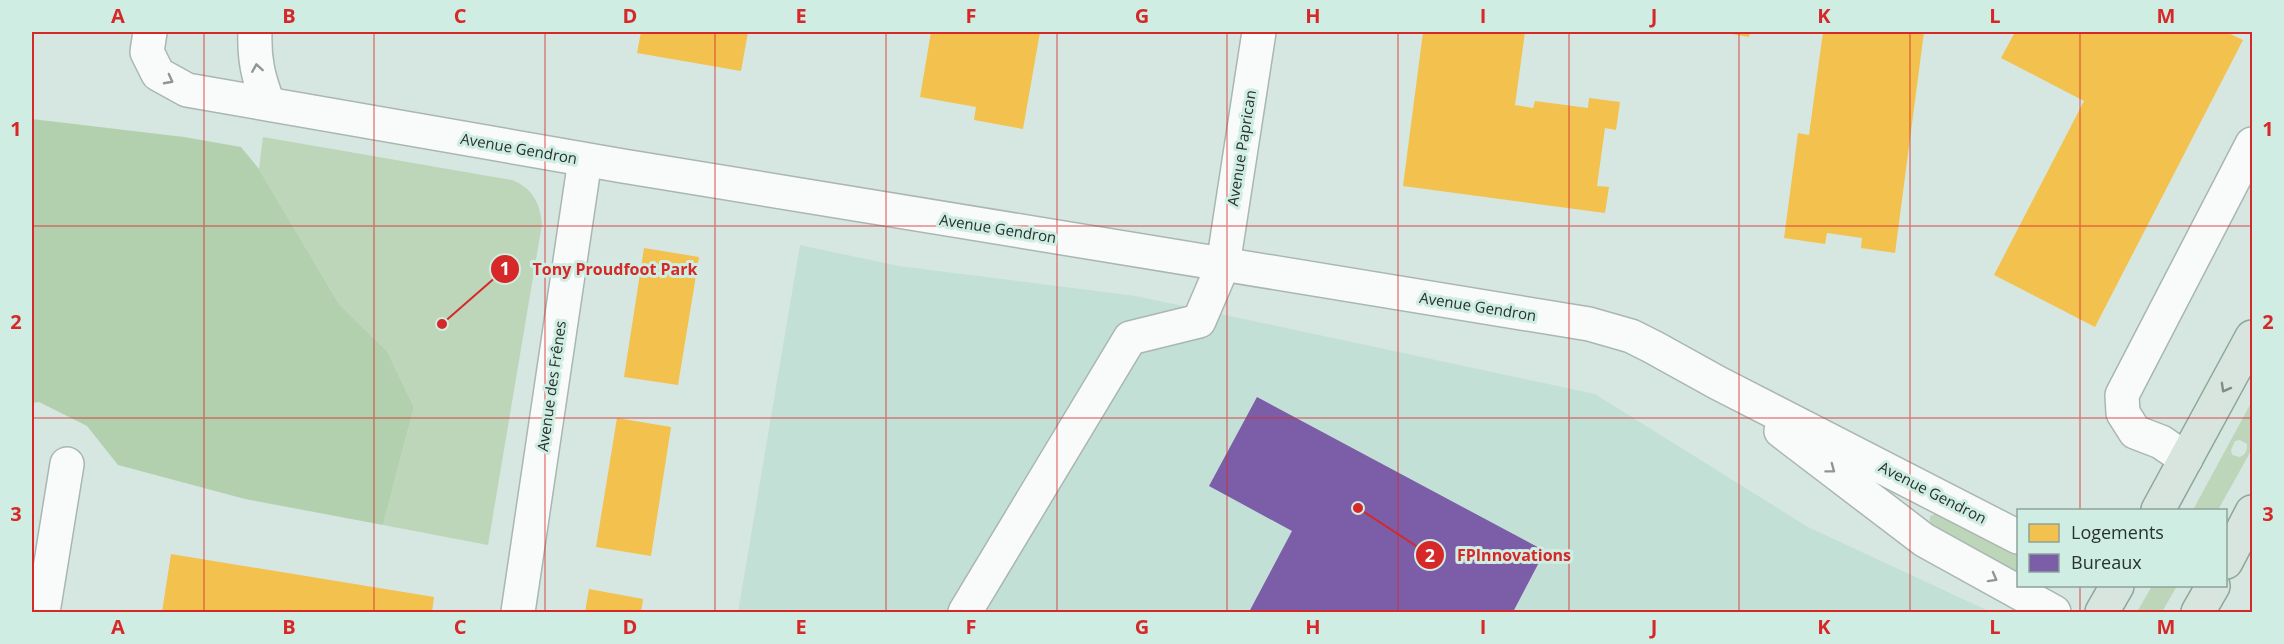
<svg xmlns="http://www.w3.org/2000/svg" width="2284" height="644" font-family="'Open Sans',sans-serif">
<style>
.built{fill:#c3e0d7}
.green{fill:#bdd6ba;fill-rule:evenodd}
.forest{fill:#b3d0ae}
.homes{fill:#f2c14e}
.offices{fill:#7b5ea7}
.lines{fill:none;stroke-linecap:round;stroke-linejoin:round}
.minor-casing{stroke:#a9b6b2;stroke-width:36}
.major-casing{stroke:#8aa799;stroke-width:36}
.minor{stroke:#f9fbfa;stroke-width:33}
.major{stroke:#d8e5de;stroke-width:33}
.oneway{stroke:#909694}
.oneway2{stroke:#808c86}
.grid{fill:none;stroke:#d62828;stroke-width:1.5;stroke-opacity:0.55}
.labels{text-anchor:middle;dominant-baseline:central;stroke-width:6;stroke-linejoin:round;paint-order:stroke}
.street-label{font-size:15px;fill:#27322f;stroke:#d0ede3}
.leader{fill:none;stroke:#d62828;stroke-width:2}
.callout-dot{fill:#d62828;stroke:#d0ede3;stroke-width:2}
.mark-label{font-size:18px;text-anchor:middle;font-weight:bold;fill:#fff}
.callout-label{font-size:16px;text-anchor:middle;font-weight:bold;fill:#d62828;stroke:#d0ede3;stroke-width:6;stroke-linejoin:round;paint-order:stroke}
.neatline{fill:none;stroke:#d62828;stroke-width:2}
.grid-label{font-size:20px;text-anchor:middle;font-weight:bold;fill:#d62828}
</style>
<rect width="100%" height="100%" fill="#d6e7e1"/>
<polygon class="built" points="800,245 899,266 1136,296 1595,394 1808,527 1991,612 738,612"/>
<g class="green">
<path d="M263,137L512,180C532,188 540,202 542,224L488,545L383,525L414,407L387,351L339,304L259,169Z"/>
<path d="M2252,401V449L2218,510H2193ZM2240,440L2247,444C2247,451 2246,454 2240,457L2232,455L2231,450L2235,441Z"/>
<polygon points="1940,512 2018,554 2018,577 1930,527 1930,516"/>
<polygon points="2152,586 2177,586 2162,612 2137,612"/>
</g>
<polygon class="forest" points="32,119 184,137 241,147 259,169 339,304 387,351 414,407 383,525 245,499 118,465 87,426 39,402 32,403"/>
<g class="homes">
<polygon points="641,32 748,32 741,71 637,53"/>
<polygon points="931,32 1040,32 1023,129 974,120 976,107 920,97"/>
<polygon points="1423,32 1525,32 1515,105 1533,108 1535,101 1588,108 1589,98 1620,102 1616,130 1605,128 1597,186 1609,187 1605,213 1403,186"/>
<polygon points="1720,32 1750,32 1749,37"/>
<polygon points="1823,32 1924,32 1895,253 1861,248 1862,238 1827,233 1825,244 1784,238 1798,133 1809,135"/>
<polygon points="2015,32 2226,32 2243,40 2095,327 1994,275 2084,101 2001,58"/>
<polygon points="644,248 699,257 678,385 624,377"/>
<polygon points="617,418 671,427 651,556 596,547"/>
<polygon points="171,554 434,597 432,612 162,612"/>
<polygon points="589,589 643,599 641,612 585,612"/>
</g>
<polygon class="offices" points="1257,397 1545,551 1513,612 1249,612 1292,531 1209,486"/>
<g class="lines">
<defs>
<g id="minor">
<polyline points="150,32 147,52 158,74 187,90 623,166 1589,324 1631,336 1653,347 1718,383 2018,537"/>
<path d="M255,32C254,59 258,77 268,103"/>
<polyline points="1781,431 1924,540 2054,612"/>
<polyline points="2186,459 2161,442 2135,432 2123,413 2122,395 2252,144"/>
<polyline points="43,612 67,464"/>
<polyline points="518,612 585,160"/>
<polyline points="965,612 1130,338 1199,321 1223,265 1259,32"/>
</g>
<g id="major">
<polyline points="2158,510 2252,337"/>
<polyline points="2226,562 2252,512"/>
<polyline points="2102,612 2117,586"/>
<polyline points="2198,612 2213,586"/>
</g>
</defs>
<use href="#minor" class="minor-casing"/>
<use href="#major" class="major-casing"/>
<use href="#minor" class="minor"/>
<use href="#major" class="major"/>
</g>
<defs><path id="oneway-chevron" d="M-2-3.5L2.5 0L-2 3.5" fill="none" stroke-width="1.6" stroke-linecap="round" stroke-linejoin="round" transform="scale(1.5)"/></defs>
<g class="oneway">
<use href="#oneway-chevron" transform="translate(257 68) rotate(-99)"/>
<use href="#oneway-chevron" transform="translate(169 80) rotate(28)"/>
<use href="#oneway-chevron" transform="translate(1831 469) rotate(37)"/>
<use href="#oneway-chevron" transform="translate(1993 578) rotate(29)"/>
</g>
<use class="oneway2" href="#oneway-chevron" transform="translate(2225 388) rotate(119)"/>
<path class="grid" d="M204,32V612M374,32V612M545,32V612M715,32V612M886,32V612M1057,32V612M1227,32V612M1398,32V612M1569,32V612M1739,32V612M1910,32V612M2080,32V510M32,226H2252M32,418H2252M2080,586V612"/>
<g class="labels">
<g class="street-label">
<text transform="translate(519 148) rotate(10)">Avenue Gendron</text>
<text transform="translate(1241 148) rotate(-81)">Avenue Paprican</text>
<text transform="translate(998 228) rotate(9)">Avenue Gendron</text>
<text transform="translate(1478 306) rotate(9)">Avenue Gendron</text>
<text transform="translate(551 386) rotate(-82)">Avenue des Frênes</text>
<text transform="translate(1933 492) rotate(27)">Avenue Gendron</text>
</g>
</g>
<path class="leader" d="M442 324L505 269M1358 508L1430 555"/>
<g class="callout-dot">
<circle cx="442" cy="324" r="6"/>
<circle cx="1358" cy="508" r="6"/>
<circle cx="505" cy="269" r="15"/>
<circle cx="1430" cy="555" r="15"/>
</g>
<g class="mark-label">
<text x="505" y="275">1</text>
<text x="1430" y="562">2</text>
</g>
<g class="callout-label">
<text x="615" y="275">Tony Proudfoot Park</text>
<text x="1514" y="561">FPInnovations</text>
</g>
<rect width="2284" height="644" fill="none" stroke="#d0ede3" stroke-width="66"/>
<rect x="2017" y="509" width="210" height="78" fill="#d0ede3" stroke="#8ca29b" stroke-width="1.5"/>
<rect x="2029" y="524" width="30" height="18" fill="#f2c14e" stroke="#8ca29b" stroke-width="1.5"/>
<text x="2071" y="539" font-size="18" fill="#27322f">Logements</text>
<rect x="2029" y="554" width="30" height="18" fill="#7b5ea7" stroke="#8ca29b" stroke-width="1.5"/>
<text x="2071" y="569" font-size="18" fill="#27322f">Bureaux</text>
<rect x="33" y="33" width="2218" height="578" class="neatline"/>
<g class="grid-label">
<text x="118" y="23">A</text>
<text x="289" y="23">B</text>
<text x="460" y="23">C</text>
<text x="630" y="23">D</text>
<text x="801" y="23">E</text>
<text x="971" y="23">F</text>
<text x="1142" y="23">G</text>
<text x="1313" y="23">H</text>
<text x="1483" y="23">I</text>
<text x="1654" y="23">J</text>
<text x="1824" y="23">K</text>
<text x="1995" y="23">L</text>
<text x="2166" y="23">M</text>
<text x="16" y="136">1</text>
<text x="2268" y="136">1</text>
<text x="16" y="329">2</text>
<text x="2268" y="329">2</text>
<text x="16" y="521">3</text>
<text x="2268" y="521">3</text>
<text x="118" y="634">A</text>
<text x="289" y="634">B</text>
<text x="460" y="634">C</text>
<text x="630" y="634">D</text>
<text x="801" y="634">E</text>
<text x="971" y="634">F</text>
<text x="1142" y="634">G</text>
<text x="1313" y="634">H</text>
<text x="1483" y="634">I</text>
<text x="1654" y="634">J</text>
<text x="1824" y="634">K</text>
<text x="1995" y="634">L</text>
<text x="2166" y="634">M</text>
</g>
</svg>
